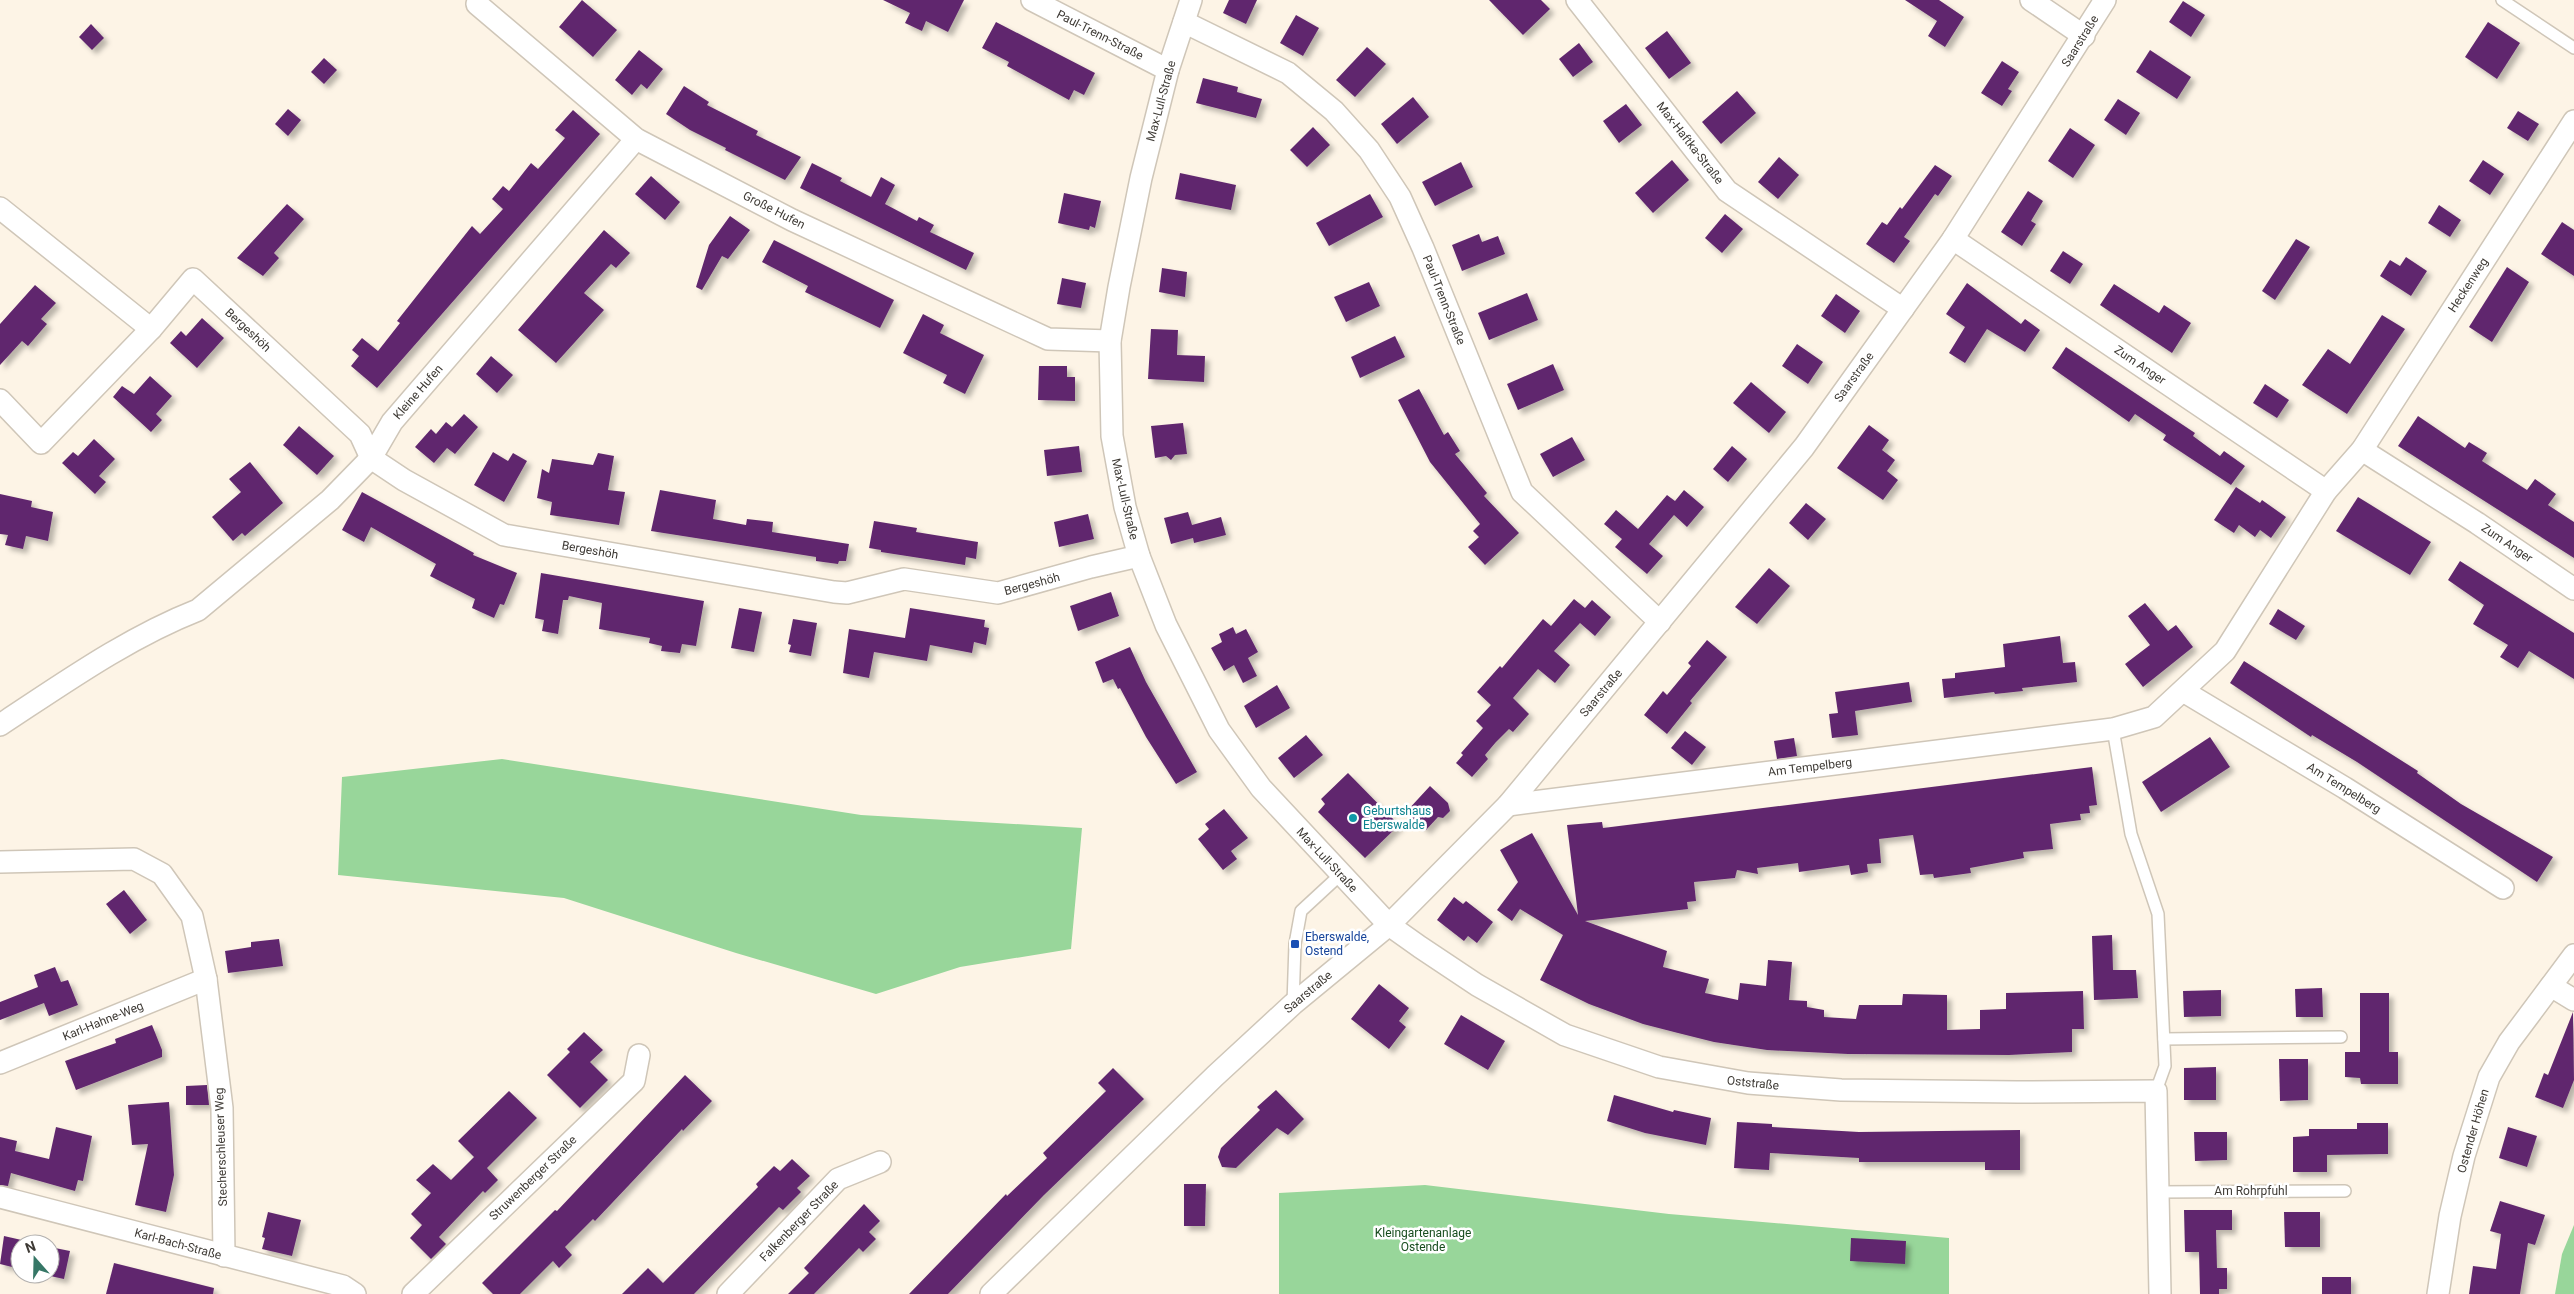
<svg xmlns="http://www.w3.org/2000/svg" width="2574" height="1294" font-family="Roboto,sans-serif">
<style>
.green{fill:#98d69a}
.building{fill:#61286e;filter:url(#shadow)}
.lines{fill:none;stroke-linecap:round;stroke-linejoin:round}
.lane-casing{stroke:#cfc6b8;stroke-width:14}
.street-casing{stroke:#cfc6b8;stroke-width:24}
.lane{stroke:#fff;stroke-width:11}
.street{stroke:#fff;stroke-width:21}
.culture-dot{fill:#0f9aa8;stroke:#fff;stroke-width:2}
.transit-dot{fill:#1a4fb4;stroke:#fff;stroke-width:2}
.labels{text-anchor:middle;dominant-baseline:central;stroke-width:5;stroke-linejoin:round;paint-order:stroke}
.street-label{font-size:12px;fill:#3e3a35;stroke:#fff}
.culture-label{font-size:12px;fill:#0d838f;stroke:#fff;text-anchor:start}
.transit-label{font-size:12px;fill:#164399;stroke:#fff;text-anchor:start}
.park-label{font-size:12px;fill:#174c1d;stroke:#fff}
</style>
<defs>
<filter id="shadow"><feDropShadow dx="4.5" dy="4.5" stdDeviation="2.5" flood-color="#0004"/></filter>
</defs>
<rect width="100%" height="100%" fill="#fdf4e6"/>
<g class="green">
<polygon points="502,759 861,815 1082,828 1071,949 960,967 876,994 736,953 564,898 338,875 342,777"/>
<polygon points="1425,1185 1669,1214 1949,1238 1949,1294 1279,1294 1279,1193"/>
<polygon points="2574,1225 2574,1294 2555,1294 2562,1254"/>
</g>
<g class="building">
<polygon points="582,0 617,30 593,57 559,27"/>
<polygon points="883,0 964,0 948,32 926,21 922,31 905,23 910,13"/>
<polygon points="1229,0 1257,0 1246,24 1223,13"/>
<polygon points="1489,0 1541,0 1550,9 1523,35"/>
<polygon points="1905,0 1939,0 1964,17 1945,47 1928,36 1937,21"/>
<polygon points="2183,1 2205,15 2191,37 2169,22"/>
<polygon points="1296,15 1319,28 1303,56 1280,43"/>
<polygon points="996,22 1095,73 1084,95 1074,90 1069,100 1007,66 1009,62 982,48"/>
<polygon points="2488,22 2520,43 2497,79 2465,57"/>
<polygon points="91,24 104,38 92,50 79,37"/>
<polygon points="1667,31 1691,63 1669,79 1645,48"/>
<polygon points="1579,43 1593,62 1573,77 1559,59"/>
<polygon points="1367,47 1386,64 1355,97 1336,80"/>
<polygon points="639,50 663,69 647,89 641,84 632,95 615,80"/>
<polygon points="2150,50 2191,77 2177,99 2136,72"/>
<polygon points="324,58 337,70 324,84 311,72"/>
<polygon points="2002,61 2019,72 2008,89 2012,91 2002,106 1981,93"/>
<polygon points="1203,78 1238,87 1237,92 1262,99 1256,118 1196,103"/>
<polygon points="684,86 709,102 707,105 758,131 756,135 801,157 785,180 725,150 726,148 690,130 666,114"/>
<polygon points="1737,91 1756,113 1721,144 1702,122"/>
<polygon points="1413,97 1429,117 1397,144 1381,124"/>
<polygon points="2118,99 2140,113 2126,135 2104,120"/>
<polygon points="1626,104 1642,125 1619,143 1603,121"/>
<polygon points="288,109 301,120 288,136 275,124"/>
<polygon points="573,110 600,134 377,388 351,366 359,356 352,350 362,338 378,351 400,323 397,321 472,226 480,234 503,209 492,199 503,186 509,191 531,163 538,169 565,138 555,130"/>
<polygon points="2518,111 2539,124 2528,141 2507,128"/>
<polygon points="1313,127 1330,145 1307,167 1290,150"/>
<polygon points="2070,128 2095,145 2073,178 2048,161"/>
<polygon points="1779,157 1799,175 1778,199 1758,182"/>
<polygon points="1672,160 1689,180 1653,213 1635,193"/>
<polygon points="2483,160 2504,174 2490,195 2469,181"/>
<polygon points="1461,162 1473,187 1435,206 1422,182"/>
<polygon points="812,163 842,178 840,181 871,197 881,177 895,185 885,204 917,221 919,217 934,225 930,232 974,253 966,270 800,188"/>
<polygon points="1935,165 1952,176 1938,196 1935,194 1904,237 1910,241 1894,263 1866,244 1882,222 1887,225 1900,207 1902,209"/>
<polygon points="1180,173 1236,185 1231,210 1175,199"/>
<polygon points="651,176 680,202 665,220 635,194"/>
<polygon points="2028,191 2043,201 2031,221 2036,224 2022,246 2001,232"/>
<polygon points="1064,193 1101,201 1095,228 1090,226 1089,230 1058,223"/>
<polygon points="1370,194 1383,217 1329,246 1316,223"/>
<polygon points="287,204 304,219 274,253 279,258 263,276 237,258"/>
<polygon points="2439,205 2461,220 2450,237 2428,223"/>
<polygon points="1725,214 1743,229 1722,253 1705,238"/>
<polygon points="730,216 750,230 728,259 722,256 702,290 696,287 709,245"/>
<polygon points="2562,222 2574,230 2574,276 2541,254"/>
<polygon points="604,230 630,253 616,268 611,264 584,293 604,310 556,363 518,330"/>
<polygon points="1479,234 1482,242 1498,236 1505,254 1462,271 1452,245"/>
<polygon points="2296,239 2310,247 2275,300 2262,291"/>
<polygon points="774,240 894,300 880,328 805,292 808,286 762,262"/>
<polygon points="2063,251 2083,264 2070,284 2050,271"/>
<polygon points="2406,257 2427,271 2411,296 2380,276 2390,260 2400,266"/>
<polygon points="2507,267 2529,282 2492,342 2469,327"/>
<polygon points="1162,268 1187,272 1185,297 1159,292"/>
<polygon points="1062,278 1086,283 1081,308 1057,304"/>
<polygon points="1369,282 1380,306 1346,322 1334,297"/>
<polygon points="1967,283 2021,324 2025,319 2040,330 2025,352 1987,329 1965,363 1949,353 1965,327 1946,314"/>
<polygon points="2114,284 2159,313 2164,305 2191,323 2172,353 2100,305"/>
<polygon points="35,285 56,303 41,319 47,324 28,346 22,341 0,365 0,324"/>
<polygon points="1527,293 1538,320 1489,340 1478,313"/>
<polygon points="1836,294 1860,311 1845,333 1821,316"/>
<polygon points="923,314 944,325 940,333 984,355 965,394 943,383 947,375 903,353"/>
<polygon points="2382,315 2405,329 2347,414 2302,385 2328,349 2350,364"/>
<polygon points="202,318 224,338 197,368 170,343 181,331 186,336"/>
<polygon points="1151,329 1178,330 1177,355 1205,356 1204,382 1148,379"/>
<polygon points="1395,336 1405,357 1360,378 1351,357"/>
<polygon points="1797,344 1823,362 1808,384 1782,366"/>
<polygon points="2066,347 2195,433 2193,436 2220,456 2224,451 2245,466 2231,485 2163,440 2166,435 2135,414 2129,422 2052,368"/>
<polygon points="491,356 513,375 497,393 476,374"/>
<polygon points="1553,364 1564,390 1518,410 1507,384"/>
<polygon points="1039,366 1067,366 1067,377 1075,377 1075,401 1038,400"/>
<polygon points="150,376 172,396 156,414 162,420 151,432 113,397 122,386 134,394"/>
<polygon points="1751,382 1786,412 1769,433 1733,403"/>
<polygon points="2265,384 2289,400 2277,418 2253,403"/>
<polygon points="1419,389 1444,435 1448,432 1460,451 1455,454 1487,493 1484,496 1519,533 1485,565 1468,547 1479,537 1473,531 1480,524 1430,462 1398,400"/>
<polygon points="464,414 478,427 455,454 447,448 434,463 415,447 431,429 436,434 446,422 452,427"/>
<polygon points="2418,416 2465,448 2469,442 2487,453 2482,461 2527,490 2535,479 2556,494 2548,505 2574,522 2574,558 2398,446"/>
<polygon points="1183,423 1187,454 1175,455 1171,460 1166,456 1155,458 1151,426"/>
<polygon points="1869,425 1889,440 1882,450 1895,460 1887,471 1898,480 1883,500 1837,468"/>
<polygon points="299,426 334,456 317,475 283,445"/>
<polygon points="1572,437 1585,460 1553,477 1540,454"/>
<polygon points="94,439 115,459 99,476 106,482 95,494 62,463 73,452 78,456"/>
<polygon points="1079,446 1082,472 1047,476 1044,450"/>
<polygon points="1732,446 1747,459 1728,482 1713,469"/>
<polygon points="493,452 508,461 513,453 527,461 504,502 474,485"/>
<polygon points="598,453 614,456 608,490 625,492 619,525 550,515 552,502 537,498 542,469 549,473 552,459 593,465"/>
<polygon points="250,462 283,503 245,536 242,533 233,541 212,517 241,492 229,479"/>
<polygon points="2236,487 2260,503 2262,500 2286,517 2271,538 2260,530 2255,537 2239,525 2234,533 2214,520"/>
<polygon points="660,490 716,500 713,519 746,525 747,519 773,522 772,532 849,544 846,561 839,561 838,564 816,561 816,557 651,531"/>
<polygon points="1684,490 1704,507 1687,527 1674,515 1649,544 1663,556 1647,574 1615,547 1622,539 1604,524 1616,510 1638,529 1667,495 1675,501"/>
<polygon points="362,492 474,553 473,555 517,573 504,605 500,604 494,618 472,608 475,599 430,576 436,564 371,527 364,542 342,530"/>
<polygon points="0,494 32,501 31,507 53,512 48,541 26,536 23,549 5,545 8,535 0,534"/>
<polygon points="2358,497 2431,542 2410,575 2336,531"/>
<polygon points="1806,503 1826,519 1808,540 1789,523"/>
<polygon points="1188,512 1192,525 1221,517 1226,535 1194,543 1193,538 1171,544 1164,518"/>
<polygon points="1088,514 1094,539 1059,547 1054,522"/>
<polygon points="874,521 917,528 916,532 978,542 976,559 966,557 965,565 881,552 881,550 869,548"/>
<polygon points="2460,561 2574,633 2574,679 2529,651 2518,668 2500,657 2508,645 2473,624 2484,605 2448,580"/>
<polygon points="1769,568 1790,586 1757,624 1735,607"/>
<polygon points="541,573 704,601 696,646 682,644 680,653 661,651 662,646 649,643 650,638 599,629 602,603 569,596 568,600 563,600 558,634 542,631 544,620 535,618"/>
<polygon points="1111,592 1119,616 1078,631 1070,606"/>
<polygon points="1574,599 1585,608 1592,600 1611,617 1595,636 1580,623 1554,651 1570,665 1555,683 1538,669 1513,698 1529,714 1513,732 1509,729 1496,742 1485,755 1488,759 1472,777 1456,763 1463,755 1461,753 1483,728 1476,721 1491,705 1477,692 1500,666 1502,668 1543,619 1551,626"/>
<polygon points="2145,603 2168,631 2176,625 2193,647 2143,687 2125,664 2150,645 2128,616"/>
<polygon points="739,608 762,612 754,652 731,648"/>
<polygon points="910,608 985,620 984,627 989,628 986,645 974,642 972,653 930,645 927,661 874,652 869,678 843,673 849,629 905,638"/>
<polygon points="2278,609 2305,626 2296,640 2269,624"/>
<polygon points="793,619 817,623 811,656 789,652 791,645 788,644"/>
<polygon points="1233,627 1236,634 1246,629 1258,652 1248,658 1257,676 1243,683 1234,665 1224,671 1211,648 1222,642 1219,634"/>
<polygon points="2060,636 2063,663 2075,662 2077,682 2022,688 2023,691 1995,694 1994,692 1944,698 1942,679 1955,678 1955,673 2005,667 2003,644"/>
<polygon points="1707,640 1727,657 1690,701 1692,703 1667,734 1644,715 1663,691 1667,695 1691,666 1688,663"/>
<polygon points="1130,647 1146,682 1197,772 1176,784 1146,737 1120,688 1118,689 1113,679 1103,683 1095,662"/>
<polygon points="2244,661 2418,771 2417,773 2461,804 2553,857 2537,882 2357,762 2312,735 2311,737 2230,683"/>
<polygon points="1909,682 1912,702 1855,711 1858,735 1832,738 1829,714 1838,713 1835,692"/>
<polygon points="1277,685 1290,708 1256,728 1244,706"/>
<polygon points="1685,731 1706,747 1692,765 1671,748"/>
<polygon points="1306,735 1323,755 1294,778 1278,758"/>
<polygon points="2210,737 2230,767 2161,812 2142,782"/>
<polygon points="1794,738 1797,756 1777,759 1774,741"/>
<polygon points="2092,767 2097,805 2089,806 2090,813 2080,814 2081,820 2050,824 2053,849 2023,852 2024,858 1970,868 1971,873 1934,878 1933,874 1920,875 1913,835 1879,839 1881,863 1867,864 1868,872 1851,875 1849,865 1799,872 1798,863 1757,868 1758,874 1737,870 1735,878 1694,882 1696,901 1687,902 1688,909 1585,921 1667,951 1663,967 1709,979 1705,993 1738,1000 1740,983 1766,986 1768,960 1792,962 1789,1000 1807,1001 1807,1007 1824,1010 1824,1017 1856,1019 1859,1005 1902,1005 1903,994 1947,995 1947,1030 1980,1029 1980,1010 2006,1009 2006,993 2083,991 2084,1029 2072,1029 2072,1052 2009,1055 1848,1054 1767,1050 1714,1042 1678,1033 1643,1024 1589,1004 1540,980 1563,935 1520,909 1512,921 1497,910 1518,882 1500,850 1532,833 1578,915 1567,825 1602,822 1603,828"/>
<polygon points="1348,773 1399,825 1365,858 1318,812 1325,804 1321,799"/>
<polygon points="1430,786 1448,803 1450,811 1443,818 1438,817 1426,830 1406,812"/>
<polygon points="1224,809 1248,838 1231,851 1237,859 1223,870 1198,839 1209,829 1205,824"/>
<polygon points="124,890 147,920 130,934 106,904"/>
<polygon points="1454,897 1463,904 1466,901 1493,922 1477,943 1468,936 1464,941 1437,920"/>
<polygon points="2112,935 2113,970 2136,970 2138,998 2094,1000 2092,936"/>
<polygon points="279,939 283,966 228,973 225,951 251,947 251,942"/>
<polygon points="55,967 61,982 68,980 78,1005 49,1016 44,1003 0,1020 0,1002 38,987 34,975"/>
<polygon points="1379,984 1409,1008 1399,1021 1406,1027 1389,1049 1351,1019"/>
<polygon points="2322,988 2323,1017 2296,1017 2295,989"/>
<polygon points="2221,990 2221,1016 2184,1017 2183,991"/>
<polygon points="2360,993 2389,993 2389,1052 2398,1052 2398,1084 2361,1084 2360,1078 2345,1077 2345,1052 2360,1052"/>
<polygon points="2573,1012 2574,1080 2563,1108 2535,1097 2544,1073 2548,1075"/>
<polygon points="1461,1015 1505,1041 1488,1070 1444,1044"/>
<polygon points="152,1025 162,1050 162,1057 76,1090 65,1061 116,1043 115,1039"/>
<polygon points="584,1032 603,1050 590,1062 608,1080 580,1108 547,1075 570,1052 567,1049"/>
<polygon points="2279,1059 2308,1059 2308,1100 2280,1101"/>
<polygon points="2216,1067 2216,1100 2184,1100 2184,1068"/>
<polygon points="1113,1068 1144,1099 1044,1195 948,1294 909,1294 1006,1194 1007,1196 1047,1158 1043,1153 1106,1091 1098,1083"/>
<polygon points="685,1075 712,1101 683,1131 682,1129 595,1221 593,1219 565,1247 572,1255 559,1268 553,1261 520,1294 493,1294 482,1283 555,1210 557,1211"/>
<polygon points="207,1085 209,1105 186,1105 186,1086"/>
<polygon points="1276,1090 1304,1119 1288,1135 1277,1128 1236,1168 1222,1167 1218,1157 1221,1148 1260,1110 1257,1107"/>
<polygon points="509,1091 537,1118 487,1168 498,1180 485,1193 483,1191 439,1237 446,1244 431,1259 410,1238 422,1225 411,1214 431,1193 416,1180 433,1164 451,1180 474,1157 458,1141"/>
<polygon points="1614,1095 1673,1112 1674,1110 1711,1118 1706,1145 1645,1133 1607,1121"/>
<polygon points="169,1102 174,1175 166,1212 135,1205 148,1144 132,1145 128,1105"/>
<polygon points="1737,1122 1772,1124 1772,1127 1859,1132 2020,1130 2020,1170 1985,1170 1985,1162 1859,1162 1859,1158 1770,1153 1769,1170 1734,1168"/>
<polygon points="2357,1123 2388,1123 2388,1154 2327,1155 2327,1172 2293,1172 2293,1137 2309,1136 2309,1129 2357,1129"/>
<polygon points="56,1127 92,1136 83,1181 78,1180 75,1191 11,1173 8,1186 0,1185 0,1137 17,1141 15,1151 49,1159"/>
<polygon points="2508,1127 2537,1136 2527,1167 2499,1158"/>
<polygon points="2194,1132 2227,1132 2227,1160 2195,1161"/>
<polygon points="792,1159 810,1176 797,1188 801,1192 783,1210 779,1207 694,1294 622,1294 648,1268 663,1283 758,1187 756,1184 774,1166 780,1171"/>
<polygon points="1184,1184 1206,1184 1205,1226 1184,1226"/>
<polygon points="2500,1201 2545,1215 2535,1245 2528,1243 2520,1294 2469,1294 2473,1266 2496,1269 2501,1234 2490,1231"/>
<polygon points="864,1204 880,1221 869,1232 876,1239 863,1252 859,1248 814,1294 788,1294 809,1273 804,1268"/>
<polygon points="2184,1210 2232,1210 2232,1230 2216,1230 2217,1268 2227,1268 2227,1289 2219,1289 2219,1294 2200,1294 2199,1252 2185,1252"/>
<polygon points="268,1212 301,1220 292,1256 262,1249 265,1238 262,1237"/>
<polygon points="2284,1212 2320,1212 2320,1247 2285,1247"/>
<polygon points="4,1236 39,1244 20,1244 20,1269 0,1264"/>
<polygon points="1851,1238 1906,1241 1905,1264 1850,1261"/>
<polygon points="50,1247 70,1251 64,1279 41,1274 50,1274"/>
<polygon points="114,1263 214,1288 213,1294 106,1294"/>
<rect x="2322" y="1277" width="29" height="17"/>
</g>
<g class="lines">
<defs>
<g id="lane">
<polyline points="2502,0 2574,48"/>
<polyline points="2113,729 2131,834 2158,914 2165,1066 2156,1091"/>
<polyline points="1293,1004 1295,944 1301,911 1340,875"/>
<polyline points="2164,1039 2341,1037"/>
<polyline points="2157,1192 2345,1191"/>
</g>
<g id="street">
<polyline points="1032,0 1168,70"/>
<polyline points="1191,0 1168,70 1141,178 1119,287 1110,341 1112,436 1125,507 1139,556 1166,625 1219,730 1261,788 1389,925 1420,947 1477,985 1565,1035 1659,1067 1748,1083 1841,1090 2017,1092 2156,1091 2160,1294"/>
<polyline points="1577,0 1727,191 1903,309"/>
<polyline points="2031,0 2084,36"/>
<polyline points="477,4 636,139 792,220 1048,339 1110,341"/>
<polyline points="1184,22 1288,73 1334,111 1369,150 1400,197 1423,248 1522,492 1660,622"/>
<polyline points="0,208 151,329"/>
<polyline points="1953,239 2326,491"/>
<polyline points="0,400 41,443 151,329 193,279 360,434 371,458 404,480 504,535 834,592 847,593 904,579 998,593 1091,567 1139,556"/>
<polyline points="2362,450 2477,523 2574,589"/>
<polyline points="2183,691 2345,788 2503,888"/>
<path d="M0,725C64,683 127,638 198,610L330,500L371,458L392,422L636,139"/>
<polyline points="1508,805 2113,729 2154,717 2225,651 2326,491 2362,450 2574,121"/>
<polyline points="0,862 134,859 162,874 192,916 206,979 222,1108 224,1256"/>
<polyline points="2551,986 2574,1000"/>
<polyline points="0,1063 206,979"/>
<polyline points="0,1197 343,1286 355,1294"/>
<polyline points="413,1294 634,1081 639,1055"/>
<polyline points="728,1294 838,1179 880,1162"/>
<polyline points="991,1294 1215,1076 1293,1004 1389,925 1508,805 1804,447 1953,239 2105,0"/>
<polyline points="2438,1294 2450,1216 2464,1156 2489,1077 2509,1042 2574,955"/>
</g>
</defs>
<use href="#lane" class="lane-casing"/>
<use href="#street" class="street-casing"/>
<use href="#lane" class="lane"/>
<use href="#street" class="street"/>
</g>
<circle class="culture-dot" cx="1353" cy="818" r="5"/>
<rect class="transit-dot" x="1290" y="939" width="10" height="10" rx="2.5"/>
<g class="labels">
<g class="street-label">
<text transform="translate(1100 35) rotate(27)">Paul-Trenn-Straße</text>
<text transform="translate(2080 41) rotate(-58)">Saarstraße</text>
<text transform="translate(1161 101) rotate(-75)">Max-Lull-Straße</text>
<text transform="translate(1690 143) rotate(52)">Max-Haftka-Straße</text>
<text transform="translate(774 210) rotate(27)">Große Hufen</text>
<text transform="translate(2468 285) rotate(-57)">Heckenweg</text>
<text transform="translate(1444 300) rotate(68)">Paul-Trenn-Straße</text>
<text transform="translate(248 330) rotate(43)">Bergeshöh</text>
<text transform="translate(2140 365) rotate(34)">Zum Anger</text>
<text transform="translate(1854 377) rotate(-54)">Saarstraße</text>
<text transform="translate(418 392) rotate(-49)">Kleine Hufen</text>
<text transform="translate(1125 499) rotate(77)">Max-Lull-Straße</text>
<text transform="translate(2507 543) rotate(34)">Zum Anger</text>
<text transform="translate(590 550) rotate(10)">Bergeshöh</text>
<text transform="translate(1032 584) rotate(-15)">Bergeshöh</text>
<text transform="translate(1601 693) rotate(-50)">Saarstraße</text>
<text transform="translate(1810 767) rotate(-7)">Am Tempelberg</text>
<text transform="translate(2344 788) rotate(32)">Am Tempelberg</text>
<text transform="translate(1327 860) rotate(47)">Max-Lull-Straße</text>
<text transform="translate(1308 992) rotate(-40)">Saarstraße</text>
<text transform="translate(103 1021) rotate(-22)">Karl-Hahne-Weg</text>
<text transform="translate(1753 1083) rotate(6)">Oststraße</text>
<text transform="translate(2473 1131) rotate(-74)">Ostender Höhen</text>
<text transform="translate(221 1147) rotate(-92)">Stecherschleuser Weg</text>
<text transform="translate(533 1178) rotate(-44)">Struwenberger Straße</text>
<text x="2251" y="1191">Am Rohrpfuhl</text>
<text transform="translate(799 1221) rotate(-46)">Falkenberger Straße</text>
<text transform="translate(178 1244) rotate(15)">Karl-Bach-Straße</text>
</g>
<g class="culture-label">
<text x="1363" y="811">Geburtshaus<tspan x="1363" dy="14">Eberswalde</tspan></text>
</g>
<g class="transit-label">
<text x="1305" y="937">Eberswalde,<tspan x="1305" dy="14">Ostend</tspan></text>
</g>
<g class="park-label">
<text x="1423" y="1233">Kleingartenanlage<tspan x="1423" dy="14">Ostende</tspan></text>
</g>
</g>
<g transform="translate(35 1259) rotate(340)"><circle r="24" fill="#ffffff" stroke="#b2b0ae"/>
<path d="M0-4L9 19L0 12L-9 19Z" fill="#367766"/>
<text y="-8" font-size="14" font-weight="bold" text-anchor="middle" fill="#3e3a35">N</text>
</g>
</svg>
